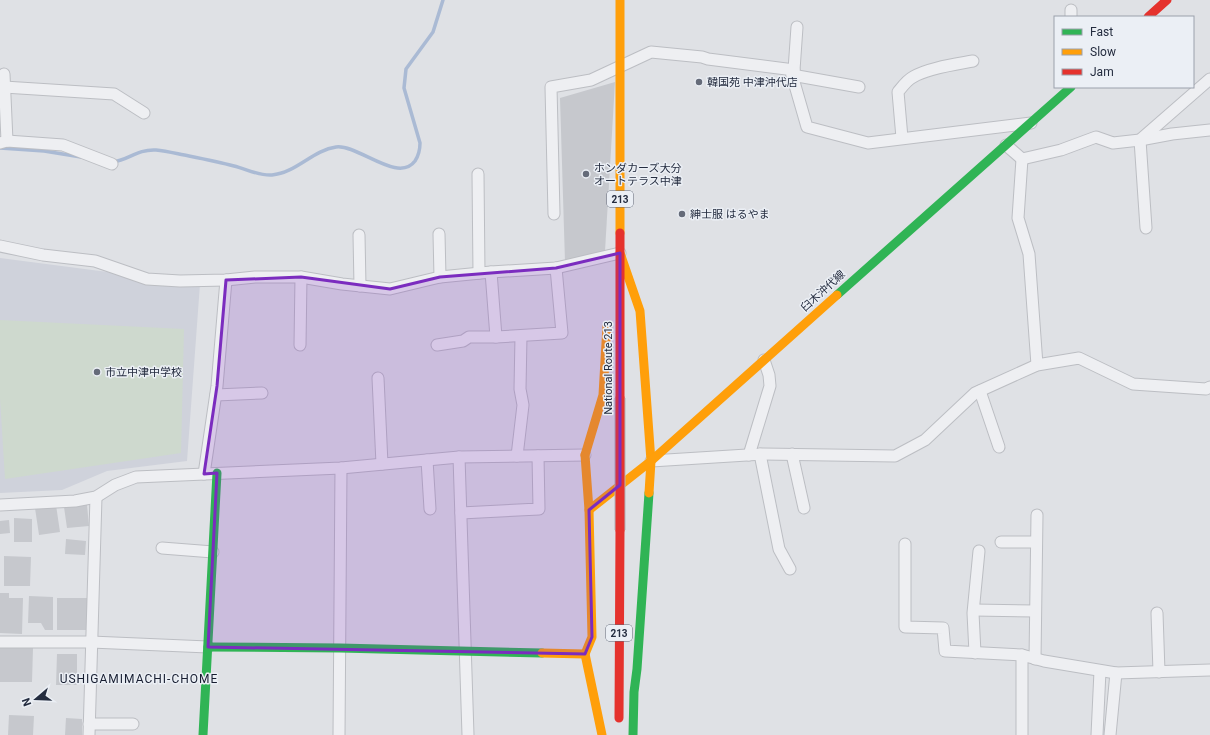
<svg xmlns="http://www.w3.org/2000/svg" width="1210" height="735" font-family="Roboto,'Noto Sans JP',sans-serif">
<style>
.built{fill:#cfd2db}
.green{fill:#ced9ce}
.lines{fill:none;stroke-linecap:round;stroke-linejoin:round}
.stream{stroke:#aabad4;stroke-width:3.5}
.building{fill:#c6c8cd}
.street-casing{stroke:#bcbec3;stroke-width:13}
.street{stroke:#eeeff2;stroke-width:11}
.fast{stroke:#30b455;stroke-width:9}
.slow{stroke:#ff9f0a;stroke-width:9}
.jam{stroke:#e5322d;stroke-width:9}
.jam-bridge-casing{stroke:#b1b4ba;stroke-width:11;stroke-linecap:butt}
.jam-bridge{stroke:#e5322d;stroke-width:9}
.marked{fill:#7b2cbf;fill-opacity:0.2;stroke:#7b2cbf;stroke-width:3;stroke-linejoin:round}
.poi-dot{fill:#656b79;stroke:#ebeff5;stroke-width:1.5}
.labels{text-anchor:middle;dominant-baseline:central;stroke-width:3;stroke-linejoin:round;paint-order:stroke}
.shield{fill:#ebeff5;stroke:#606676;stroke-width:1}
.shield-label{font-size:10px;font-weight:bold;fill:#242c3f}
.poi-label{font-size:11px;fill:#242c3f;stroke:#ebeff5;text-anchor:start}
.street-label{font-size:11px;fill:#242c3f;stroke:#ebeff5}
.neighbourhood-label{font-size:12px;letter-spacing:1px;fill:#171d30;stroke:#ebeff5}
</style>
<rect width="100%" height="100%" fill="#dfe1e5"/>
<polygon class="built" points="0,258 200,284 187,461 107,471 62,490 0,493"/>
<polygon class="green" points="0,320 184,329 181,453 5,479 0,398"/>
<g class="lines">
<g class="stream">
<polyline points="0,148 44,151 81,157"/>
<path d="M113,162C129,160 137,149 156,150C167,151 178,154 189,156C204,159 219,162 234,166C246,169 259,176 272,175C296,173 313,150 336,147C358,144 398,184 415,161C419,155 420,150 420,143L404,88L406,69L433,32L443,0"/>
</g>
</g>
<g class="building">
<polygon points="615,82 605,251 565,262 560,98"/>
<polygon points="56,505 60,532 39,535 35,508"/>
<polygon points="87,505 89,526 67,528 64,507"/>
<polygon points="14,518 32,519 32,542 14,542"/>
<polygon points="9,520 10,533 0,534 0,521"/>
<polygon points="66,539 86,541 85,555 65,554"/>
<polygon points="4,556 31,557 30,586 4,586"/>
<polygon points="0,593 9,593 9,598 23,598 22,634 0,633"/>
<polygon points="29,596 53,597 53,630 45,630 41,623 28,623"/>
<rect x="57" y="598" width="36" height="32"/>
<polygon points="0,647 33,648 32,682 0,682"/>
<polygon points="57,654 77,654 77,685 56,685"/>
<polygon points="9,715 34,716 33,735 8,735"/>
<polygon points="66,718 82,719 82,735 65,735"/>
</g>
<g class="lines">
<defs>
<g id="street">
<polyline points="1071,10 1071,17"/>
<polyline points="794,70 797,27"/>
<polyline points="4,74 7,141"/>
<polyline points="792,75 859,87"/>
<polyline points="4,87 114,94 144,113"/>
<path d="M902,138L898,92C902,87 907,80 913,77C927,68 957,64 973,61"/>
<polyline points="0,143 7,141 63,145 112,164"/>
<polyline points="1006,145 1022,159 1061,150 1096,137 1113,143 1140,140 1172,134 1210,130"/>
<polyline points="1022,159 1018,218 1029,254 1037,365"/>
<polyline points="478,174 479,273"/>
<polyline points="554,214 551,87 591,80 651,52 702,57 708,59 794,70 792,75 807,127 868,143 1031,123"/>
<polyline points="1146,228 1140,140 1210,79"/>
<polyline points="439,234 440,277"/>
<polyline points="359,235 360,286"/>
<polyline points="0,246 43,255 95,261 147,279 180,281 226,280 255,277 301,277 342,284 390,289 440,277 491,272 556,268 620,253"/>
<polyline points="491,272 496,337 562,333 556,268"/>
<polyline points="300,345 301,277"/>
<polyline points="437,345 463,341 469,337 496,337"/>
<polyline points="378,378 382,464"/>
<polyline points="980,391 999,447"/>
<polyline points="216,395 262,393"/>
<polyline points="760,454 779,549 790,569"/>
<polyline points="792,454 804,508"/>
<polyline points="749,455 770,386 769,375 764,360"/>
<polyline points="517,456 523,405 520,389 521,336"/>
<polyline points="459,457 468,735"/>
<polyline points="427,460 430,509"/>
<polyline points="651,461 763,454 895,456 925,440 975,393 1037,365 1079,358 1133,384 1206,389 1210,387"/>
<polyline points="204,474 217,386 226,280"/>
<polyline points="0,505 75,501 96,497 115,485 136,477 341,468 459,457 585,455"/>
<polyline points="461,513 539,509 538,456"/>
<polyline points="1001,542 1036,542"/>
<polyline points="905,544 905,627 943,628 945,651 1022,655"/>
<polyline points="162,548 213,552"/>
<polyline points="974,610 1035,611"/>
<polyline points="1157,613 1159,672"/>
<polyline points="0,642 91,642 208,647"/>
<polyline points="975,653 973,613 979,551"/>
<polyline points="1035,659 1037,515"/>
<polyline points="89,724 133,724"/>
<polyline points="89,735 96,497"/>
<polyline points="339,735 341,468"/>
<polyline points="1022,735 1022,655 1044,661 1116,673 1210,670"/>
<polyline points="1097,735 1100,671"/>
<polyline points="1110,735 1116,673"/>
</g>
</defs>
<use href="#street" class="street-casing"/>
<use href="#street" class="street"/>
<g class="fast">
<polyline points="837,295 1071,87"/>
<polyline points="208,647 340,648 542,653"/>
<polyline points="203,735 217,473"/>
<polyline points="633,735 634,692 637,669 649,493"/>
</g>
<g class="slow">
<polyline points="620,0 620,233"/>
<polyline points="620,253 640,311 651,461 649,493"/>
<polyline points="585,455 603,395 607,326"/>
<polyline points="589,510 651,461 837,295"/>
<polyline points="542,653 585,654 592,637 589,510 585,455"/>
<polyline points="585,654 602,735"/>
</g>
<g class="jam">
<polyline points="1148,17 1167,0"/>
<polyline points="620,233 620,398"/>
<polyline points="619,718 620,530"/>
</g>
<defs>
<polyline id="jam-bridge" points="620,398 620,530"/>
</defs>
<use href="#jam-bridge" class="jam-bridge-casing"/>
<use href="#jam-bridge" class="jam-bridge"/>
</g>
<path class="marked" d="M620,253V485L589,510L592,637L585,654L208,647L217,473L204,474L217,386L226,280L301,277L390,289L440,277L556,268Z"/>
<g class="poi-dot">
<circle cx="699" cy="82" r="4"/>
<circle cx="586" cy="174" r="4"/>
<circle cx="682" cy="214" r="4"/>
<circle cx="97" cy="372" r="4"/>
</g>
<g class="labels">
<g class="shield">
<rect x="607" y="191" width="26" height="16" rx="3"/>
<rect x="606" y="625" width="26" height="16" rx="3"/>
</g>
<g class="shield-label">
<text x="620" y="199">213</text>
<text x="619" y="633">213</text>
</g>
<g class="poi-label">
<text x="707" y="82">韓国苑 中津沖代店</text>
<text x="594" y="168">ホンダカーズ大分<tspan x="594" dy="13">オートテラス中津</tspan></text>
<text x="690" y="214">紳士服 はるやま</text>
<text x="105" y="372">市立中津中学校</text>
</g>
<g class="street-label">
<text transform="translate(823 291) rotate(-42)">臼木沖代線</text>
<text transform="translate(608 368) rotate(-90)">National Route 213</text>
</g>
<g class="neighbourhood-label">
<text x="139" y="679">USHIGAMIMACHI-CHOME</text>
</g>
</g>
<rect x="1054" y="16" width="140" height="72" fill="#ebeff5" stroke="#9ba1ac"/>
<rect x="1062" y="29" width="20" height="6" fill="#30b455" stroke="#9ba1ac"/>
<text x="1090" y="36" font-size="12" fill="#242c3f">Fast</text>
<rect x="1062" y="49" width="20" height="6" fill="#ff9f0a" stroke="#9ba1ac"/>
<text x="1090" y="56" font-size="12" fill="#242c3f">Slow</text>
<rect x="1062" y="69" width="20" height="6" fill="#e5322d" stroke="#9ba1ac"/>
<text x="1090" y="76" font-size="12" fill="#242c3f">Jam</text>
<g transform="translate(36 699) rotate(251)" stroke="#ebeff5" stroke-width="3" paint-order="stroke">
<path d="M0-3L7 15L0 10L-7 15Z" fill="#242c3f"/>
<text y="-6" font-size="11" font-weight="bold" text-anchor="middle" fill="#242c3f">N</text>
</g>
</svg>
